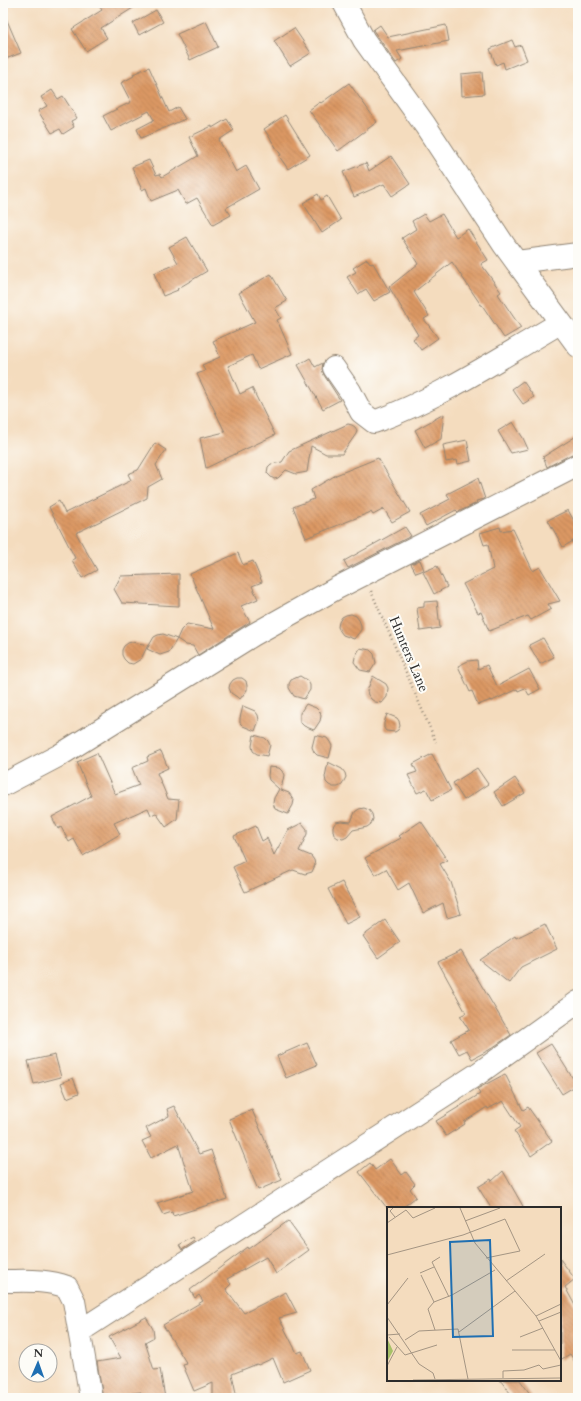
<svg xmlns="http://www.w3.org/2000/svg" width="581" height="1401" font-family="Cardo,serif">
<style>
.building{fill:url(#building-back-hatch)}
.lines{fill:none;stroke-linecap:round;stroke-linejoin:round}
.minor-casing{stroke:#908474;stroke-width:24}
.path{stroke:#908474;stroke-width:2.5;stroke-dasharray:1 3;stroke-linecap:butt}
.minor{stroke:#fff;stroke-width:22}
.labels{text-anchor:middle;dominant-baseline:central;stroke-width:4;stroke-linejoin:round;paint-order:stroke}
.street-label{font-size:14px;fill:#2b2b2b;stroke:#fdfcf7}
.inset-road{fill:none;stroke:#a49583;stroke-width:1}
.view{fill:#1f6fb2;fill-opacity:0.15;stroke:#1f6fb2;stroke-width:2}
.inset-edge{fill:none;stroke:#2b2b2b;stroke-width:2}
</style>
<defs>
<pattern id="building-back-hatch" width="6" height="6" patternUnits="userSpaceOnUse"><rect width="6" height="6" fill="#dc9864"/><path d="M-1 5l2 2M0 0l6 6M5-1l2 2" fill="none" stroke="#b37c53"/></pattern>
</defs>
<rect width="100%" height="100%" fill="#fdfcf7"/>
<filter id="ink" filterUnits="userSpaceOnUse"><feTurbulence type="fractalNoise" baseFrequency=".025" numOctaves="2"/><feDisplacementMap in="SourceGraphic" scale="8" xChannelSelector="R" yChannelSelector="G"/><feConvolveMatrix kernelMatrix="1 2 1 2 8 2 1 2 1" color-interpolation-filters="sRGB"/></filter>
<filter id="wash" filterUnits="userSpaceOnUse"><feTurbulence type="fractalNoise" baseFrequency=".012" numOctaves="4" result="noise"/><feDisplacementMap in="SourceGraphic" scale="16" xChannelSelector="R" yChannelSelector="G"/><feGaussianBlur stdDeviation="0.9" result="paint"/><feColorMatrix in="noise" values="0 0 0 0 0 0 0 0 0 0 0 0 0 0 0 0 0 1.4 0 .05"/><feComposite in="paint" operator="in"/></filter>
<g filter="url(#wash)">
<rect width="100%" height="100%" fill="#f4dcbe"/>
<g id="blocks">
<g class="building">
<polygon points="97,3 141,3 101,28 107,38 86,51 72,29 102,10"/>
<polygon points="156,10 163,22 139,35 133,23"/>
<polygon points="3,11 21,53 3,60"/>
<polygon points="206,21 218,47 190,60 177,34"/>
<polygon points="380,25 388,37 446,25 449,41 397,51 402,59 396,63 373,30"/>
<polygon points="294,28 311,53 290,66 274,41"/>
<polygon points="512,40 515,47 521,45 527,60 505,69 503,62 496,65 490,49"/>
<polygon points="149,67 169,112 178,107 185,119 141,138 137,129 154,120 149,111 111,131 103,116 131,102 121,83 134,76 133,74"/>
<polygon points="482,72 484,94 462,96 461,74"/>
<polygon points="349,83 377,122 338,151 309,110 320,102 321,103"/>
<polygon points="52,90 58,99 63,96 77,118 71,121 74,127 63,134 60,129 52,133 38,111 47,106 41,97"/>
<polygon points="285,115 310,155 288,169 279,156 281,155 264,129"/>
<polygon points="227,119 234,130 219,140 236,172 246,166 259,189 226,208 231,215 213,225 197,198 186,204 178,190 151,201 146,188 142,190 132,167 149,160 156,175 160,174 162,177 198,156 189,137 212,126 212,128"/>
<polygon points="391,156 410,184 392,196 384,184 354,197 343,172 366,163 369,171"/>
<polygon points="318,194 321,200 327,196 341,220 322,233 303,203"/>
<polygon points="424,214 429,221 442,214 456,237 468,229 488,260 481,264 501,292 498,294 521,328 504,338 482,305 481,305 452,262 414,292 429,316 424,319 438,338 421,350 413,339 418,335 389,287 418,264 402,238 416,229 412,221"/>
<polygon points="187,237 207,271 177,289 178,290 163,296 154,273 178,263 169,247"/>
<polygon points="367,259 371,264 373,263 390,292 374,301 366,289 358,294 347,277 356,272 353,268"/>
<polygon points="271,274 287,301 275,308 281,318 277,320 292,354 258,369 252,355 228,366 240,394 252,388 275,435 206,468 200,438 225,432 197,374 205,371 202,365 220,357 213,341 255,322 239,293"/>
<polygon points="310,358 315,367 323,363 322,369 324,375 340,400 323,409 298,365"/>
<polygon points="523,381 534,397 523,404 512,389"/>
<polygon points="444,414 441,439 425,448 415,430"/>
<polygon points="513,422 523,438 528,449 511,453 498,431"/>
<polygon points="348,424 352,425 355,427 357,430 356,434 342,454 326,454 311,446 307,472 296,474 286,470 278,478 274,479 271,477 267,473 268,467 271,464 282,462 289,451"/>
<polygon points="578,435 578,453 572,454 547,467 543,457"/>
<polygon points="467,440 471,461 458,464 457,460 446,462 443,445"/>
<polygon points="155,443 166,450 156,465 162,479 148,487 147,498 76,533 97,570 82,578 72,560 75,558 49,507 59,501 65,513 130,481 131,480 128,474 138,470"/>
<polygon points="378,458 410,512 392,522 384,509 373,515 371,512 306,538 293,507 314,499 311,490 336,475"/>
<polygon points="478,478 485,499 476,501 477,503 458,512 456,510 426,526 420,515 450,499 447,494"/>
<polygon points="568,510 578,528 578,538 563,547 548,520"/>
<polygon points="405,527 411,536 348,568 344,561"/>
<polygon points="500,527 501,531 513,529 533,571 540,567 560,601 548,604 551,609 531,620 528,616 489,631 481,612 478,613 463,584 493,569 488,544 484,545 480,533"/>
<polygon points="238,553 243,565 253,561 262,582 252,586 258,599 241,606 250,622 198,655 193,646 186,645 177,639 181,630 187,624 214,629 190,574"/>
<polygon points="420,560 424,570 416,573 411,564"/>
<polygon points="437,566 447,587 434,594 423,572"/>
<polygon points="179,574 179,606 122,603 114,589 121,576"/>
<polygon points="437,601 440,628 420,631 417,608 424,607 424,602"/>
<polygon points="351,614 356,616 359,620 361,625 361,630 354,639 343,635 340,631 338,627 339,622 342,617 346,615"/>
<polygon points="163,634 177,639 169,652 160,655 147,649 154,637 158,635"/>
<polygon points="543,638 554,657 540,664 529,645"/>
<polygon points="132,642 148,645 141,659 133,664 128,663 124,659 122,655 122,650 124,646 128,643"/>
<polygon points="360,648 370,650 374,654 376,663 370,672 360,670 354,662 355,657"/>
<polygon points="477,660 478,669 487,665 497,686 529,669 540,689 529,695 525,688 518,691 517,689 492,701 491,700 478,705 472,691 470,692 458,666 468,661"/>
<polygon points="300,676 308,681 310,685 310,690 304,699 294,696 289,688 289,684 291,680"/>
<polygon points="373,676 386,684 388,688 387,697 382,703 375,702 371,699 368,695 367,691"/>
<polygon points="237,678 242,678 246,681 247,686 247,690 240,699 231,693 229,688 230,684 233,680"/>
<polygon points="306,704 316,708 320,712 321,716 320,721 314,730 304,726 300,722 300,713"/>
<polygon points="243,706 255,711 258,715 259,720 255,731 243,726 240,723 240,718"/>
<polygon points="387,714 397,718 399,721 400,726 398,730 395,732 386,731 384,728 384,723"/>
<polygon points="254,735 265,738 268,741 270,745 267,756 257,754 253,751 252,746"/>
<polygon points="315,735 327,738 330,742 332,746 329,758 317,755 314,752 312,747"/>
<polygon points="161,751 168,768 157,773 168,799 179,800 177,819 166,827 156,813 151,815 148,808 114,823 120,834 83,856 74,839 69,842 61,827 58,829 52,817 91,796 77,762 97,753 115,794 139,785 132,768 148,761 147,757"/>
<polygon points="432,754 451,790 432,800 426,789 417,793 408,775 417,772 413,764"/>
<polygon points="328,762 342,769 345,773 346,777 342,785 338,787 333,787 329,785 326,782 325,777"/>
<polygon points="269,767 279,768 282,771 284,775 281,790 289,793 294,800 293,805 288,814 275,809 273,803 274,798 279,789 269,780 268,776"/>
<polygon points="477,768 488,784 464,800 453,783"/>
<polygon points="515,778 525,793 503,806 494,792"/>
<polygon points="364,808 369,810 372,814 373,819 371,824 367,827 353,830 347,837 343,839 338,838 334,835 333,831 333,826 336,822 341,821 351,822 355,812 359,809"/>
<polygon points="421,821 447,860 440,864 451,882 461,914 447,918 443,903 423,913 409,883 398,890 386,869 375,875 365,858 401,838 399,836"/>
<polygon points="302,823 307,829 307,834 299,851 311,856 314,860 315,865 312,872 305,874 293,870 245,892 233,867 245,861 234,836 256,826 262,841 267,838 274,855 288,830"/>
<polygon points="342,882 360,917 346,924 328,889"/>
<polygon points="385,920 400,942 378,958 363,936"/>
<polygon points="545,924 557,949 521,967 509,983 480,960 515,936 516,938"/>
<polygon points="461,951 511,1035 489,1050 472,1059 467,1050 459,1054 451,1040 469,1030 460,1016 466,1013 438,962"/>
<polygon points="307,1043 317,1065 286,1078 277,1056"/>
<polygon points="551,1044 577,1085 562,1094 536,1053"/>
<polygon points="55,1055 61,1077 34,1084 28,1061"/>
<polygon points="505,1074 523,1110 528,1107 552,1141 531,1156 514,1131 520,1127 503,1101 488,1109 487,1107 464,1122 465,1124 446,1136 436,1121 480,1094 477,1089"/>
<polygon points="73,1078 79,1093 67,1098 61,1083"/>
<polygon points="174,1106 199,1154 211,1150 227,1199 173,1216 172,1212 163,1215 157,1203 193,1191 178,1144 151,1158 142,1141 151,1137 146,1128 169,1116 167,1109"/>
<polygon points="252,1110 282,1180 258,1190 229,1119"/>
<polygon points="390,1159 402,1175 406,1172 415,1184 410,1189 416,1197 402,1208 387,1208 359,1172 370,1163 375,1170"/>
<polygon points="503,1171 524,1208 491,1208 478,1187 491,1179 492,1181"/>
<polygon points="288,1221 309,1250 276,1274 266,1257 227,1279 231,1284 226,1289 244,1313 286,1292 297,1313 279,1318 297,1353 302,1351 310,1370 283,1382 273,1358 258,1365 257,1364 232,1374 237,1398 213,1398 213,1383 194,1391 183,1365 187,1364 163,1325 203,1301 199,1295 195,1298 190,1290 248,1247 249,1249"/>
<polygon points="193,1237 195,1241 182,1250 179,1245"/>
<polygon points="560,1259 575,1279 565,1287 578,1311 578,1367 570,1354 560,1360"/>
<polygon points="146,1317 153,1329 154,1337 145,1342 154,1370 160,1369 165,1398 142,1398 141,1392 103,1398 97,1362 121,1358 109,1337"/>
<polygon points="500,1380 520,1380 533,1398 514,1398"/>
</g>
</g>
</g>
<g filter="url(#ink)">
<use href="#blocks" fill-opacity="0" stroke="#908474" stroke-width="1"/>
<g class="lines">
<defs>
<g id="minor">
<polyline points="344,3 364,40 425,125 504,245 578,346"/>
<polyline points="517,262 578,254"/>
<path d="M334,368L350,391L361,412L374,422C440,398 500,358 560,323"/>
<polyline points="3,785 60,755 253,635 337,588 578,465"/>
<path d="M3,1281C25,1281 46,1279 67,1287L74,1301L91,1398"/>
<polyline points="80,1331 479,1073 578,1002"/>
</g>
</defs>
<use href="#minor" class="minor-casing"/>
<polyline class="path" points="371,591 436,742"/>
<use href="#minor" class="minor"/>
</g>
</g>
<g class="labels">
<g class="street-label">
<text transform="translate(409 654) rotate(67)">Hunters Lane</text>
</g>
</g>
<g transform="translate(387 1207)">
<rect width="174" height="174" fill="#f4dcbe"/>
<path d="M0,131L6,144L0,155Z" fill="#a6c066"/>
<path class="inset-road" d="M6,1L3,4L8,10M73,1L88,36L149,109L174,154M78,14L113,1M0,16L19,3L26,11L48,1M0,48L76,28L118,12L133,44L99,51M53,50L45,55L62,90M33,66L47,60M34,68L47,95L65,88L108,63M119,74L158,47M47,95L41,102L48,123M0,98L21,71M149,109L174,97M0,110L32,157L46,166L48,172M152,114L174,105M72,125L128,84M0,128L13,127M2,130L18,148L50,138M133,130L156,121M18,133L32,124L71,122L81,172M125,143H168M0,159L10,140M116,171V164L137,163L152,158L156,162L174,158M26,173L174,171"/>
<path class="view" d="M103,33L106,129L66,130L63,35Z"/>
<rect width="174" height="174" class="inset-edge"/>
</g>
<rect width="581" height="1401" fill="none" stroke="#fdfcf7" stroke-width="16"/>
<g transform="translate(38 1363) rotate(2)"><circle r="19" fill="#fdfcf7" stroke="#a9a8a5"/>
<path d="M0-3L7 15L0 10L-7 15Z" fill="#1f6fb2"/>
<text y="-6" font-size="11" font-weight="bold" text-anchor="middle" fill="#2b2b2b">N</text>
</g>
</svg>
